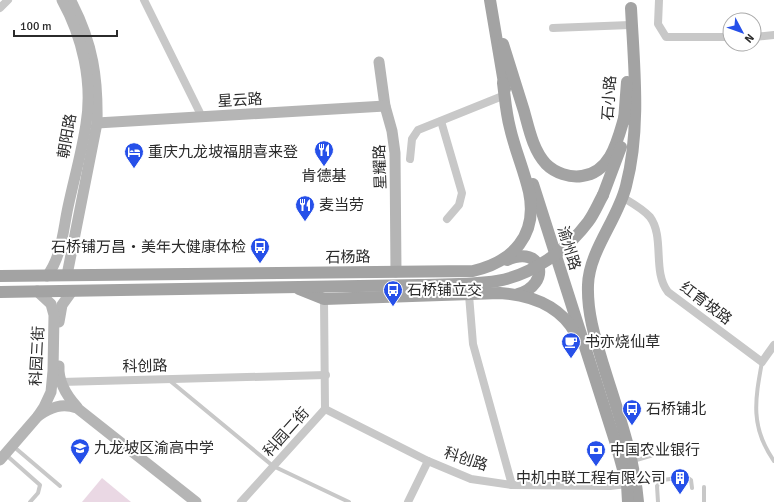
<svg xmlns="http://www.w3.org/2000/svg" width="774" height="502" font-family="Signika,'Noto Sans SC',sans-serif">
<style>
.green{fill:#ead8e4}
.lines{fill:none;stroke-linecap:round;stroke-linejoin:round}
.lane{stroke:#c8c8c8;stroke-width:4}
.street{stroke:#c8c8c8;stroke-width:8}
.secondary{stroke:#b5b5b5;stroke-width:11}
.primary{stroke:#a3a3a3;stroke-width:12}
.primary-bridge{stroke:#a3a3a3;stroke-width:12}
.labels{text-anchor:middle;dominant-baseline:central;stroke-width:4;stroke-linejoin:round;paint-order:stroke}
.street-label{font-size:15px;fill:#2b2b2b;stroke:#fff}
.poi-label{font-size:15px;fill:#2b2b2b;stroke:#fff;text-anchor:start}
</style>
<rect width="100%" height="100%" fill="#fff"/>
<polygon class="green" points="102,478 131,502 82,502"/>
<g class="lines">
<g class="lane">
<path d="M762,362C755,400 750,427 774,461"/>
<polyline points="169,380 273,466 349,502"/>
<polyline points="13,446 60,486"/>
<polyline points="5,454 40,485 38,493 30,502"/>
<polyline points="633,461 694,443"/>
<polyline points="704,487 704,502"/>
<polyline points="658,502 657,486 662,480 687,477 691,480 692,488"/>
</g>
<g class="street">
<polyline points="144,0 202,117"/>
<polyline points="659,0 658,24 666,37 730,37"/>
<polyline points="0,8 8,0"/>
<polyline points="553,28 630,25"/>
<polyline points="754,37 774,35"/>
<polyline points="441,121 462,193 459,205 447,219"/>
<polyline points="410,159 412,139 418,130 505,95"/>
<path d="M622,197C632,203 643,209 650,217C665,237 652,272 668,292L762,362L774,345"/>
<polyline points="61,382 326,375"/>
<polyline points="325,409 428,461 471,479 512,485 473,344 469,295"/>
<polyline points="512,485 610,486 627,484"/>
<polyline points="241,502 325,409 324,299"/>
<polyline points="408,502 428,461"/>
</g>
<g class="secondary">
<polyline points="379,62 385,106 392,131 395,153 396,272"/>
<polyline points="97,123 385,106"/>
<path d="M67,275L97,123C98,78 93,44 72,3"/>
<path d="M47,276C62,256 63,230 68,207C74,179 82,151 86,124C93,82 82,36 62,0"/>
<polyline points="59,322 62,305 72,291"/>
<path d="M59,366C58,382 66,395 77,407"/>
<path d="M38,416C51,407 62,403 77,408L196,502"/>
<polyline points="0,460 38,416 44,407 51,392 53,371 54,315 51,304 37,291"/>
</g>
<g class="primary">
<polyline points="490,0 505,89"/>
<path d="M631,8C634,66 641,129 626,186C618,219 589,251 588,285C587,313 595,338 603,364C617,410 634,455 638,502"/>
<path d="M503,44C510,66 517,88 524,111C529,129 533,150 546,164C555,173 570,178 582,176C612,172 618,138 625,115"/>
<polyline points="624,121 627,82"/>
<polyline points="533,184 616,444 627,484 628,502"/>
<polyline points="603,195 621,147"/>
<path d="M507,260C544,244 551,285 518,294"/>
<path d="M0,276L473,271C513,262 538,235 529,192C524,170 515,150 510,128C506,113 505,98 503,83"/>
<path d="M299,289L324,299L500,293C531,295 560,305 576,334"/>
<polyline points="0,292 420,285"/>
</g>
<path class="primary-bridge" d="M420,285C446,284 472,285 497,281C532,275 567,250 588,222C594,214 598,204 603,195"/>
</g>
<defs>
<symbol id="restaurant-pin" viewBox="-11 -11 22 30"><path d="M0 17L-7.5 6A9.5 9.5 0 1 1 7.5 6Z" fill="#2650e9" stroke="#fff"/><path d="M-5-6h1v4h1v-4h1v4h1v-4h1v5L-1.5 .5V6h-2V.5L-5-1ZM5-6V6H3V1.5H1.5Q1.5-4 5-6Z" fill="#fff"/></symbol>
<symbol id="hotel-pin" viewBox="-11 -11 22 30"><path d="M0 17L-7.5 6A9.5 9.5 0 1 1 7.5 6Z" fill="#2650e9" stroke="#fff"/><path d="M-6-4.5h1.5V1H6V5H4.5V3h-9V5H-6ZM-4 0a1.8 1.8 0 1 1 3.6 0ZM.5 0V-2.5h3Q6-2.5 6 0Z" fill="#fff"/></symbol>
<symbol id="bus-pin" viewBox="-11 -11 22 30"><path d="M0 17L-7.5 6A9.5 9.5 0 1 1 7.5 6Z" fill="#2650e9" stroke="#fff"/><path d="M-5-6H5V4H4V6H2V4H-2V6H-4V4H-5ZM-3.5-4V0h7V-4ZM-3.5 1.2v1.5H-2V1.2ZM2 1.2v1.5H3.5V1.2Z" fill="#fff"/></symbol>
<symbol id="cafe-pin" viewBox="-11 -11 22 30"><path d="M0 17L-7.5 6A9.5 9.5 0 1 1 7.5 6Z" fill="#2650e9" stroke="#fff"/><path d="M-5.5-4.5H6V0H3Q3 3.5 0 3.5H-2.5Q-5.5 3.5-5.5 0ZM3-3.2v2h1.7v-2ZM-6 4.5H4V6H-6Z" fill="#fff"/></symbol>
<symbol id="school-pin" viewBox="-11 -11 22 30"><path d="M0 17L-7.5 6A9.5 9.5 0 1 1 7.5 6Z" fill="#2650e9" stroke="#fff"/><path d="M0-5L7-2L0 1L-7-2ZM-4 1L0 2.5L4 1V4Q0 6-4 4Z" fill="#fff"/></symbol>
<symbol id="bank-pin" viewBox="-11 -11 22 30"><path d="M0 17L-7.5 6A9.5 9.5 0 1 1 7.5 6Z" fill="#2650e9" stroke="#fff"/><path d="M-6-4H6V4H-6ZM0-2.3a2.3 2.3 0 1 0 0 4.6a2.3 2.3 0 1 0 0-4.6Z" fill="#fff"/></symbol>
<symbol id="building-pin" viewBox="-11 -11 22 30"><path d="M0 17L-7.5 6A9.5 9.5 0 1 1 7.5 6Z" fill="#2650e9" stroke="#fff"/><path d="M-4-6H4V6H1V3H-1V6H-4ZM-2.5-4.3h1.7v1.8h-1.7ZM.8-4.3h1.7v1.8H.8ZM-2.5-1h1.7V.8h-1.7ZM.8-1h1.7V.8H.8Z" fill="#fff"/></symbol>
</defs>
<g fill-rule="evenodd">
<use href="#restaurant-pin" x="313" y="139" width="22" height="30"/>
<use href="#hotel-pin" x="123" y="141" width="22" height="30"/>
<use href="#restaurant-pin" x="294" y="194" width="22" height="30"/>
<use href="#bus-pin" x="249" y="236" width="22" height="30"/>
<use href="#bus-pin" x="382" y="279" width="22" height="30"/>
<use href="#cafe-pin" x="560" y="331" width="22" height="30"/>
<use href="#bus-pin" x="621" y="398" width="22" height="30"/>
<use href="#school-pin" x="69" y="437" width="22" height="30"/>
<use href="#bank-pin" x="585" y="439" width="22" height="30"/>
<use href="#building-pin" x="669" y="467" width="22" height="30"/>
</g>
<g class="labels">
<g class="street-label">
<text transform="translate(609 98) rotate(-86)">石小路</text>
<text transform="translate(240 100) rotate(-3)">星云路</text>
<text transform="translate(67 136) rotate(-80)">朝阳路</text>
<text transform="translate(380 167) rotate(-92)">星耀路</text>
<text transform="translate(569 248) rotate(73)">渝州路</text>
<text transform="translate(348 257) rotate(-1)">石杨路</text>
<text transform="translate(706 303) rotate(37)">红育坡路</text>
<text transform="translate(37 356) rotate(-87)">科园三街</text>
<text transform="translate(145 366) rotate(-1)">科创路</text>
<text transform="translate(286 432) rotate(-48)">科园二街</text>
<text transform="translate(466 459) rotate(18)">科创路</text>
</g>
<g class="poi-label">
<text x="148" y="152">重庆九龙坡福朋喜来登</text>
<text x="324" y="176" text-anchor="middle">肯德基</text>
<text x="319" y="205">麦当劳</text>
<text x="246" y="247" text-anchor="end">石桥铺万昌‧美年大健康体检</text>
<text x="407" y="290">石桥铺立交</text>
<text x="585" y="342">书亦烧仙草</text>
<text x="646" y="409">石桥铺北</text>
<text x="94" y="448">九龙坡区渝高中学</text>
<text x="610" y="450">中国农业银行</text>
<text x="666" y="478" text-anchor="end">中机中联工程有限公司</text>
</g>
</g>
<g transform="translate(742 32) rotate(131)"><circle r="19" fill="#ffffff" stroke="#aaaaaa"/>
<path d="M0-3L7 15L0 10L-7 15Z" fill="#2650e9"/>
<text y="-6" font-size="11" font-weight="bold" text-anchor="middle" fill="#2b2b2b">N</text>
</g>
<path d="M14 30v6h103v-6" fill="none" stroke="#2b2b2b" stroke-width="2"/>
<text x="20" y="30" font-size="12" fill="#2b2b2b" stroke="#ffffff" stroke-width="3" paint-order="stroke">100 m</text>
</svg>
